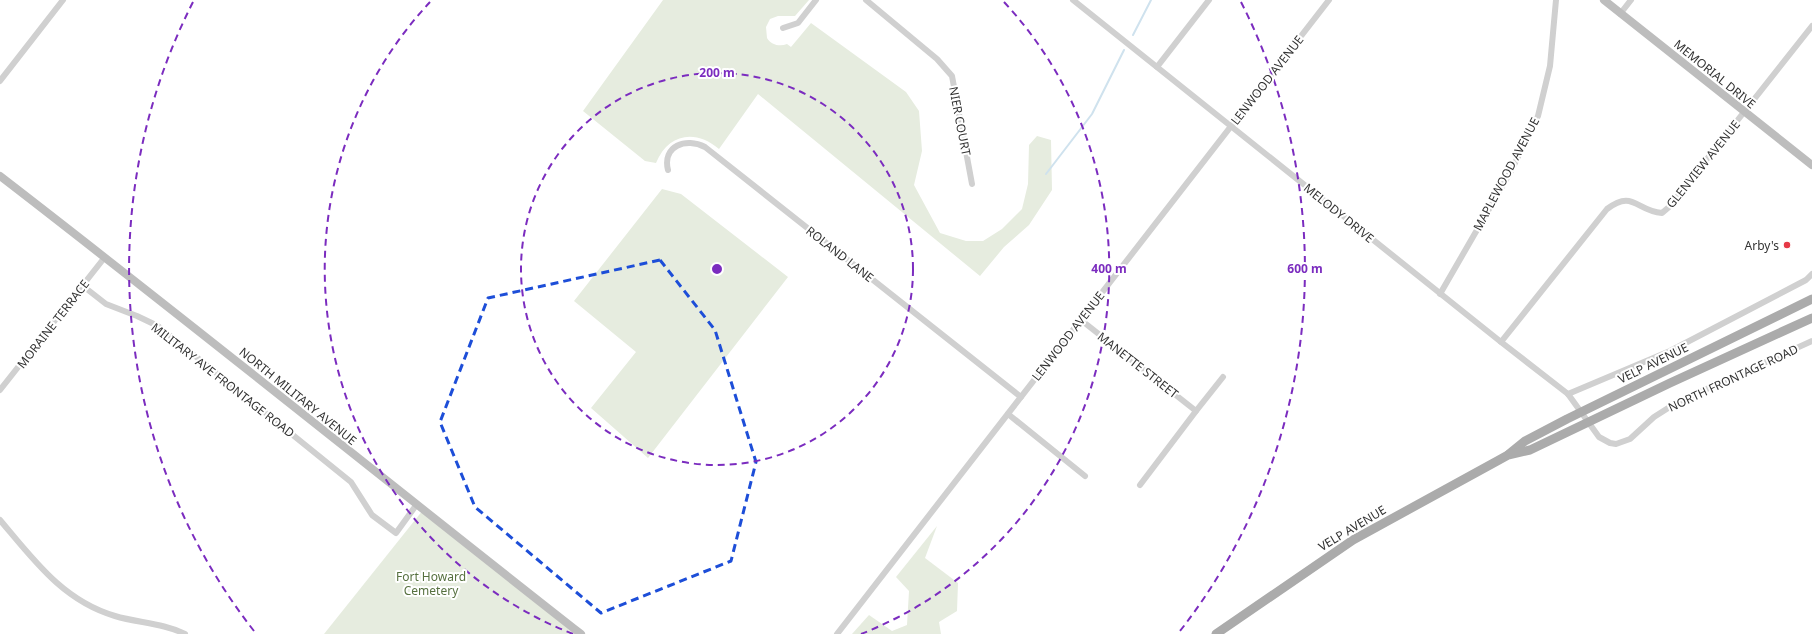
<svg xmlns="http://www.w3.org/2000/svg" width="1812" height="634" font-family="'Noto Sans',sans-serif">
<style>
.green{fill:#e6ecdf}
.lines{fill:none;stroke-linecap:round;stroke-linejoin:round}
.stream{stroke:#cfe2ee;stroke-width:2}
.street{stroke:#d0d0d0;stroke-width:6}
.secondary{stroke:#bdbdbd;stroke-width:8}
.primary{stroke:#ababab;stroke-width:9}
.marked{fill:none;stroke:#1d4ed8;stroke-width:3;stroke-dasharray:8 5;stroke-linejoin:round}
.ring{fill:none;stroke:#7b2cbf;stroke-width:2;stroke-dasharray:7 5}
.poi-dot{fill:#e63946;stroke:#fff;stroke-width:1.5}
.labels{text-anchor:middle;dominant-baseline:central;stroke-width:4;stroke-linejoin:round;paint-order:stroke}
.street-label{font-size:12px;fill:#333;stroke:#fff}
.poi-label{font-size:12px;fill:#333;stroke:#fff;text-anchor:end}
.park-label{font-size:12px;fill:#56703f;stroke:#fff}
.centre{fill:#7b2cbf;stroke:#fff;stroke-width:2}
.ring-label{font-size:12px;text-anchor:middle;font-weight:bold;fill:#7b2cbf;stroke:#fff;stroke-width:4;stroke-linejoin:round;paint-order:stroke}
</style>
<rect width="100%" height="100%" fill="#fff"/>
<g class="green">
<path d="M663,0H809L795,16H778L770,19L766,27L767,38C771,45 780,47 787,44L791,47L811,23L906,92L919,111L922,151L914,185L940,233L966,241H983L1002,229L1022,209L1028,184L1029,145L1037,136L1051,140L1052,190L1029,225L1004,247L980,276L758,94L719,149C696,129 668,133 656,163L645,161L583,111Z"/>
<polygon points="662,189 681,194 788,277 648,458 591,408 636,352 574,301"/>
<polygon points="423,510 581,634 324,634"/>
<polygon points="937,526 925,558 958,583 957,611 939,622 941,634 852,634 869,615 892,631 907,625 909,591 896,577"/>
</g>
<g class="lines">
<g class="stream">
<polyline points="1133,35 1151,0"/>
<polyline points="1046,174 1092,114 1124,50"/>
</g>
<g class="street">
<polyline points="866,0 937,59 952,76 972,184"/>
<polyline points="1073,0 1501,342 1568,394 1599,437 1610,443 1616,444 1630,439 1654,417 1676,403 1812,341"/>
<polyline points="1620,14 1631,0"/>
<polyline points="783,28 798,23 816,0"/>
<polyline points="1157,67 1209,0"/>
<polyline points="0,81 63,0"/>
<path d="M668,170C662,146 686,137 705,147L1021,397"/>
<polyline points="83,286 106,304 137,316 158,326 351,482 372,515 396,533 417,504"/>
<polyline points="1440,294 1511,171 1538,116 1550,66 1556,0"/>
<polyline points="1081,320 1196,411"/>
<path d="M1501,342L1607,209C1633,189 1636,211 1662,213L1669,207L1812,26"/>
<polyline points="0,390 105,257"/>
<polyline points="1568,394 1670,351 1806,280 1812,274"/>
<polyline points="1008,414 1085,476"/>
<polyline points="1140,485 1196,411 1223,377"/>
<path d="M0,520C33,559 63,601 115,616C138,623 163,623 185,634"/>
<polyline points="837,634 1329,0"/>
</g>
<g class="secondary">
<polyline points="1604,0 1812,165"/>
<path d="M0,176C196,327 387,482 581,634"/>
</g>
<g class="primary">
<polyline points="1509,454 1525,441 1567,419 1812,299"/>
<polyline points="1216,634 1353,540 1499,460 1508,455 1530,450 1670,383 1812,318"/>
</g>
</g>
<path class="marked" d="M660,260L715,330L756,462L731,561L601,613L475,507L440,422L488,298Z"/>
<g class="ring">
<circle cx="717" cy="269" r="196"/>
<path d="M573 634A392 392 0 0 1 430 2M1004 2A392 392 0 0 1 861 634"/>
<path d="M254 631A588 588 0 0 1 193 2M1241 2A588 588 0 0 1 1180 631"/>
</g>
<circle class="poi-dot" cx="1787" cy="245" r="4"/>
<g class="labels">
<g class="street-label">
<text transform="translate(1715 74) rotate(39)">MEMORIAL DRIVE</text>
<text transform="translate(1267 80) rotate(-52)">LENWOOD AVENUE</text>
<text transform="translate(960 121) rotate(79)">NIER COURT</text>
<text transform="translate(1703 164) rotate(-51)">GLENVIEW AVENUE</text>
<text transform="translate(1506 174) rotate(-62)">MAPLEWOOD AVENUE</text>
<text transform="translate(1339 213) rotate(39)">MELODY DRIVE</text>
<text transform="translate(840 254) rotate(38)">ROLAND LANE</text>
<text transform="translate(53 324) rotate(-52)">MORAINE TERRACE</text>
<text transform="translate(1068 336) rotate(-52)">LENWOOD AVENUE</text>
<text transform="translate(1653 363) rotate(-26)">VELP AVENUE</text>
<text transform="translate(1138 365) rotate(38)">MANETTE STREET</text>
<text transform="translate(1733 378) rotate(-25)">NORTH FRONTAGE ROAD</text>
<text transform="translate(223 380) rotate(38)">MILITARY AVE FRONTAGE ROAD</text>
<text transform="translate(298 396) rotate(39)">NORTH MILITARY AVENUE</text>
<text transform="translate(1352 528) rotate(-31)">VELP AVENUE</text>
</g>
<g class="poi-label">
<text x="1779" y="245">Arby's</text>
</g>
<g class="park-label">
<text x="431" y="576">Fort Howard<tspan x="431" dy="14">Cemetery</tspan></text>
</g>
</g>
<circle cx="717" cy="269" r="6" class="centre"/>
<g class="ring-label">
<text x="717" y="77">200 m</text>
<text x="1109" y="273">400 m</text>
<text x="1305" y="273">600 m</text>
</g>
</svg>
